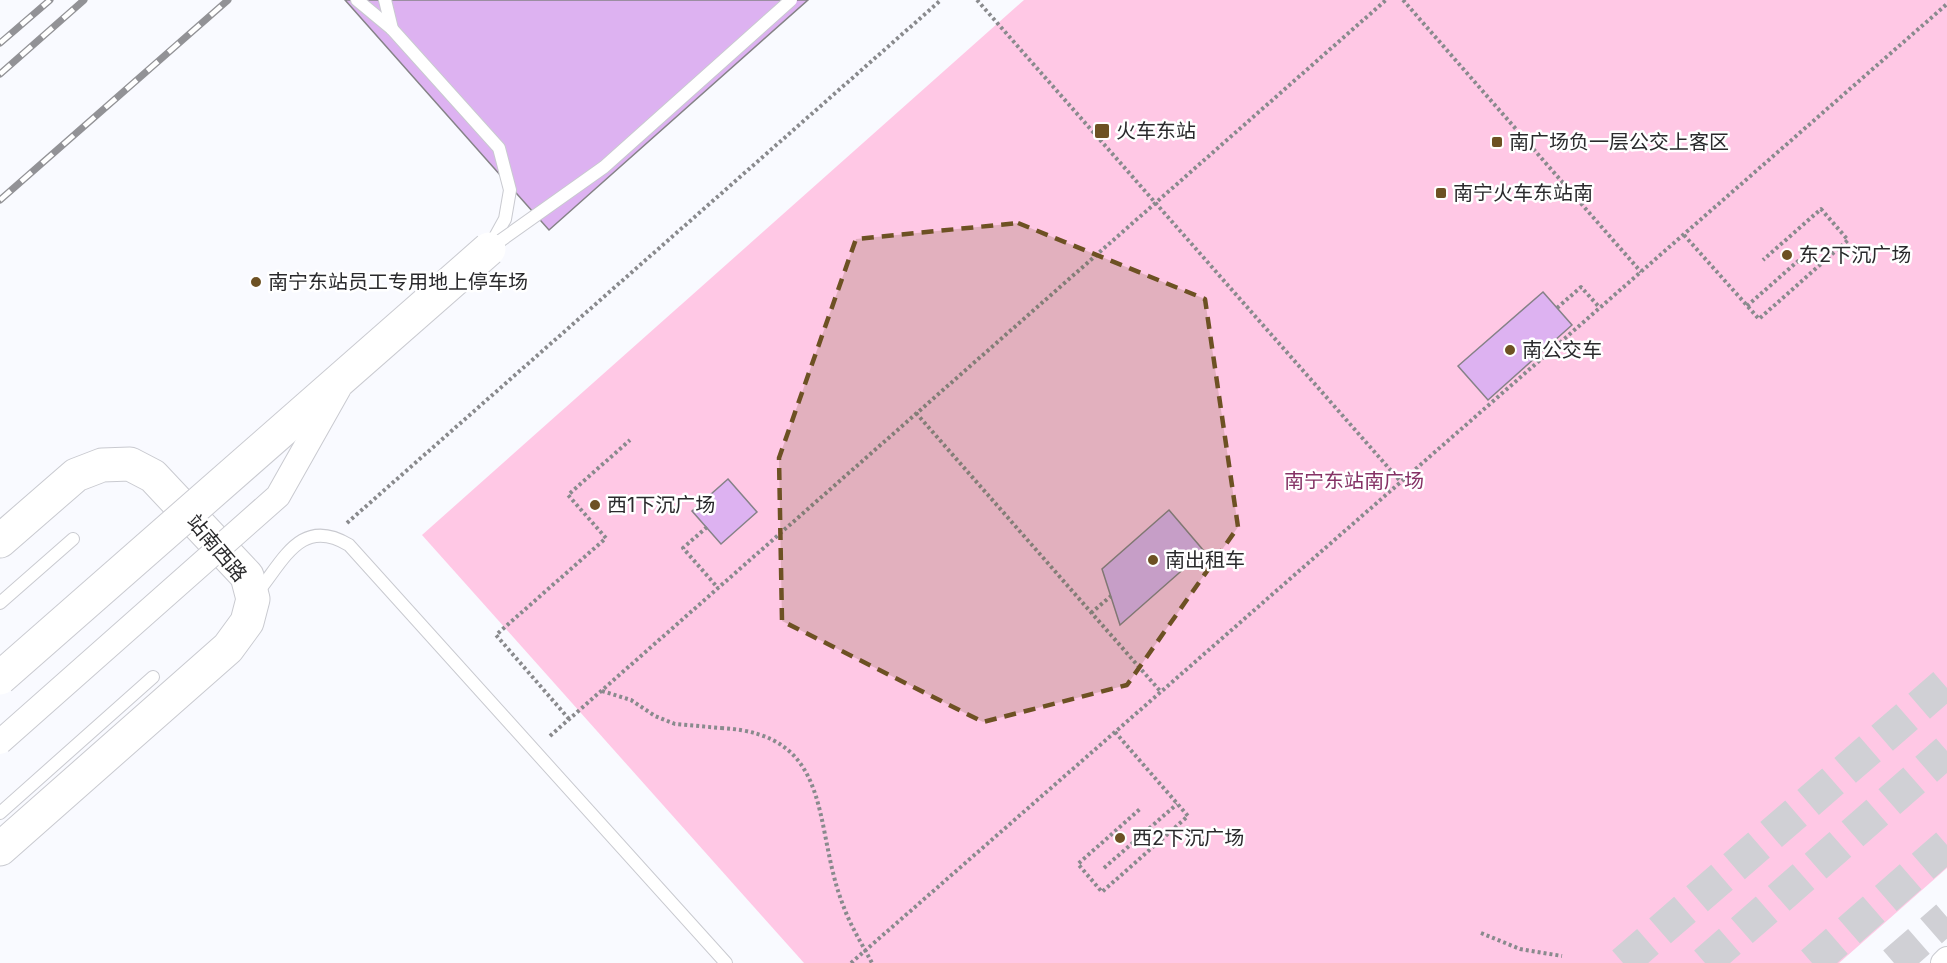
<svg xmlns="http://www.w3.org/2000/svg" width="1947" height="963" font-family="Inter,'Noto Sans SC',sans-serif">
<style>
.green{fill:#ffc8e5}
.building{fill:#ddb2f1;stroke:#858287;stroke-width:1.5}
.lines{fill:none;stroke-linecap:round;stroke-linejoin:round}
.secondary-tunnel{stroke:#d0d0d5;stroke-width:33;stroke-dasharray:33 16;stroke-linecap:butt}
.highway-tunnel{stroke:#d0d0d5;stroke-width:33;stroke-dasharray:33 16;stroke-linecap:butt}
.lane-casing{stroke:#c9cad0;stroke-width:14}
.street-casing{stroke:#c9cad0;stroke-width:26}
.secondary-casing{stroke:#c9cad0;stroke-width:35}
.path{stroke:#898a8d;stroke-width:4;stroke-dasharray:3 3;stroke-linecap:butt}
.lane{stroke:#fff;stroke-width:12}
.street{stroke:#fff;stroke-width:24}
.secondary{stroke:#fff;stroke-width:33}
.rail-casing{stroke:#929296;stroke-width:7}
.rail{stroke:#fff;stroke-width:4.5;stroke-dasharray:14;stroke-linecap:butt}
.lane-bridge-casing{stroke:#c9cad0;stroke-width:14;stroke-linecap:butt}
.street-bridge-casing{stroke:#c9cad0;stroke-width:26;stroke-linecap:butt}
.secondary-bridge-casing{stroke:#c9cad0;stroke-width:35;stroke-linecap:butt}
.path-bridge{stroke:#898a8d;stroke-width:4;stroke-dasharray:3 3;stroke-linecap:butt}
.lane-bridge{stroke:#fff;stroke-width:12}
.street-bridge{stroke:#fff;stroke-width:24}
.secondary-bridge{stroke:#fff;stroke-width:33}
.marked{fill:#6d5123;fill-opacity:0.2;stroke:#6d5123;stroke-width:4.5;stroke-dasharray:12 8;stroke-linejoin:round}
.poi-dot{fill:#6d5123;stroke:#fff;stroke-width:2}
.labels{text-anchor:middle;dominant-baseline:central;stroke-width:5;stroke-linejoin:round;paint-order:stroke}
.poi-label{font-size:20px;fill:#2a2a2c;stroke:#fff;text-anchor:start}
.park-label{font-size:20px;fill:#853265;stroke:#fff}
.street-label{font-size:20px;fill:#2a2a2c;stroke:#fff}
</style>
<rect width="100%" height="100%" fill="#f9faff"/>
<polygon class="green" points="1024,0 1947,0 1947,868 1839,963 804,963 422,535"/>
<g class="building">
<polygon points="345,0 808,0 549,230"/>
<polygon points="1543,292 1572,325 1488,400 1458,366"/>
<polygon points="728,479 757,512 721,544 692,511"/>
<polygon points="1169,510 1204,551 1120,625 1102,569"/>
</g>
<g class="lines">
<g class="secondary-tunnel">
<polyline points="1623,963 1947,682"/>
<polyline points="1894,963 1947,917"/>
</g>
<g class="highway-tunnel">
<polyline points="1705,963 1947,751"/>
<polyline points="1812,963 1947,845"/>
</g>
<defs>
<g id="lane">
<polyline points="357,0 392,29 499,148 510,190 505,219 489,248"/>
<polyline points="385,0 392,29"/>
<path d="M257,593C284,560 301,516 349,545L726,963"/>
<polyline points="0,603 73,539"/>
<polyline points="0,813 153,677"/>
</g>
<polyline id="street" points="1943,963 1947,959"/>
<polyline id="secondary" points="0,541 76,475 102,465 130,464 153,476 247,576 253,599 247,622 228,648 0,849"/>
</defs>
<use href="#lane" class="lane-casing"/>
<use href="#street" class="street-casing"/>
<use href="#secondary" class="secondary-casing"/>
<g class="path">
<polyline points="977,0 1401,482"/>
<polyline points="1403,0 1641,272"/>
<polyline points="1684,235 1759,319 1848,240 1821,209 1763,260"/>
<polyline points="1747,306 1814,247"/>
<polyline points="1557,308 1581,287 1600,308"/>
<polyline points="916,413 1161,692"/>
<polyline points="347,523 941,0"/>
<polyline points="707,527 683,548 718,588"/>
<polyline points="1091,613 1111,596"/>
<polyline points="602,691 631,700 655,716 675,724 721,728"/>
<polyline points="569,719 496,635 606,538 568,495 630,440"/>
<polyline points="1115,732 1188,816 1102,892 1078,864 1140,809"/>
<polyline points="550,736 1386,0"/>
<polyline points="1104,868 1177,804"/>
<polyline points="1481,933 1520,949 1562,956"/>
<polyline points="851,963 1947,4"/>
</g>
<use href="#lane" class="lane"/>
<use href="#street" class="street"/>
<use href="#secondary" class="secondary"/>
<defs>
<g id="rail">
<polyline points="0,43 50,0"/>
<polyline points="0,74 84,0"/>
<polyline points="0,200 228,0"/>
</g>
</defs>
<use href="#rail" class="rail-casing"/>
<use href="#rail" class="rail"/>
<defs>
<polyline id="lane-bridge" points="490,248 604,167 791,0"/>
<polyline id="street-bridge" points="0,742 278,496 339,388"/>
<polyline id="secondary-bridge" points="0,678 489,249"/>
</defs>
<use href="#lane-bridge" class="lane-bridge-casing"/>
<use href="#street-bridge" class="street-bridge-casing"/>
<use href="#secondary-bridge" class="secondary-bridge-casing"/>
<path class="path-bridge" d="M721,728C836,734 812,826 843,905C850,925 862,944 872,963"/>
<use href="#lane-bridge" class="lane-bridge"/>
<use href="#street-bridge" class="street-bridge"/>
<use href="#secondary-bridge" class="secondary-bridge"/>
</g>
<path class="marked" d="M1018,223L1205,299L1238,527L1127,685L983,722L782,621L779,458L856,239Z"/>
<g class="poi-dot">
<rect x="1094" y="123" width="16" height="16" rx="3"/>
<rect x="1491" y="136" width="12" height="12" rx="3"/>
<rect x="1435" y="187" width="12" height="12" rx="3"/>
<circle cx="1787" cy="255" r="6"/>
<circle cx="256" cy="282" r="6"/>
<circle cx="1510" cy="350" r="6"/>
<circle cx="595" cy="505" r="6"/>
<circle cx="1153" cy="560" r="6"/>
<circle cx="1120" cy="838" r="6"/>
</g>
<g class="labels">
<g class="poi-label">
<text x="1116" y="131">火车东站</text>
<text x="1509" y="142">南广场负一层公交上客区</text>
<text x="1453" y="193">南宁火车东站南</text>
<text x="1799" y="255">东2下沉广场</text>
<text x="268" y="282">南宁东站员工专用地上停车场</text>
<text x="1522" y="350">南公交车</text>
<text x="607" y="505">西1下沉广场</text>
<text x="1165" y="560">南出租车</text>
<text x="1132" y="838">西2下沉广场</text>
</g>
<g class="park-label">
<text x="1354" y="481">南宁东站南广场</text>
</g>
<g class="street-label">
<text transform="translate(217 548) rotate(50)">站南西路</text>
</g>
</g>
</svg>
